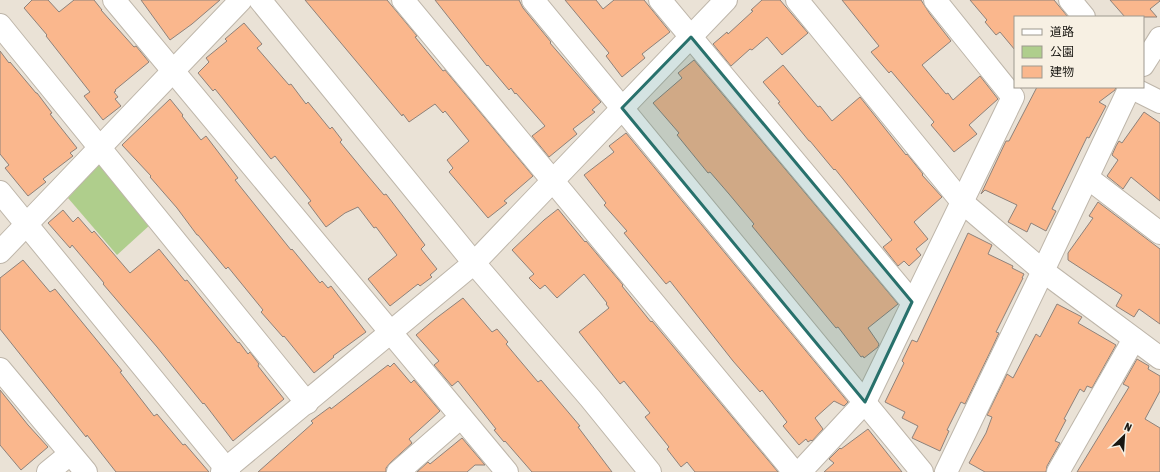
<svg xmlns="http://www.w3.org/2000/svg" width="1160" height="472" font-family="'Asap Condensed','Noto Sans JP',sans-serif">
<style>
.green{fill:#afce8c}
.building{fill:#fab78d;stroke:#8e827a}
.lines{fill:none;stroke-linecap:round;stroke-linejoin:round}
.minor-casing{stroke:#beb6aa;stroke-width:24}
.tertiary-casing{stroke:#beb6aa;stroke-width:24}
.minor{stroke:#fff;stroke-width:22}
.tertiary{stroke:#fff;stroke-width:22}
.marked{fill:#28716c;fill-opacity:0.2;stroke:#28716c;stroke-width:3;stroke-linejoin:round}
</style>
<rect width="100%" height="100%" fill="#eae2d6"/>
<polygon class="green" points="101,162 151,224 117,255 68,198"/>
<g class="building">
<polygon points="32,0 48,0 59,12 74,0 94,0 102,10 101,10 134,47 136,46 149,62 115,90 116,91 114,92 118,97 115,99 121,106 103,120 84,96 90,92 46,36 47,35 24,8"/>
<polygon points="141,0 220,0 192,24 170,40"/>
<polygon points="305,0 387,0 417,36 415,37 443,71 445,70 533,176 504,201 507,203 488,218 449,172 453,168 447,160 469,141 445,111 443,113 435,104 409,122 403,114 402,116"/>
<polygon points="435,0 519,0 523,8 551,42 550,43 601,102 592,110 595,112 573,129 577,134 549,157 532,136 545,126 516,93 515,94 511,88 509,90 488,65 487,66"/>
<polygon points="565,0 596,0 603,9 614,0 644,0 670,32 642,54 645,58 622,77 606,56 609,53"/>
<polygon points="762,0 780,0 808,33 782,55 767,37 752,50 750,49 731,66 713,44 727,32 728,34 753,11 751,10"/>
<polygon points="842,0 921,0 930,14 951,41 922,65 946,94 948,93 953,100 980,76 998,99 969,125 977,134 954,152 931,125 934,122 891,71 889,73 871,52 879,46"/>
<polygon points="970,0 1054,0 1068,17 1015,17 1015,50 1000,32 996,35 985,22 987,20"/>
<polygon points="1110,0 1160,0 1160,1 1150,9 1157,17 1125,17"/>
<polygon points="244,23 262,44 257,48 289,85 291,84 306,104 308,102 330,129 332,127 342,140 340,142 368,176 384,195 386,194 425,245 421,249 437,269 430,275 432,277 420,286 418,284 390,306 368,279 397,255 376,227 374,228 358,207 345,213 326,227 308,203 311,201 275,156 271,159 215,89 213,91 198,73 209,62 206,58 227,41 225,39"/>
<polygon points="0,51 9,63 10,62 36,93 37,93 52,113 50,114 77,148 70,153 73,156 43,179 46,182 28,196 5,168 9,165 0,154"/>
<polygon points="694,60 898,304 868,328 879,344 878,347 864,358 863,356 861,357 838,327 836,328 752,226 754,224 729,194 710,172 708,173 677,135 679,133 653,103 682,78 678,73"/>
<polygon points="783,65 818,107 820,106 832,121 860,97 906,155 907,154 923,174 922,175 942,197 914,222 928,239 916,249 921,255 909,266 904,261 898,266 883,247 892,240 835,169 834,170 810,141 809,141 778,103 780,102 763,82"/>
<polygon points="1037,87 1116,87 1115,90 1099,102 1106,106 1089,138 1087,137 1052,209 1056,211 1046,231 1031,223 1027,232 1008,222 1017,205 985,190 981,194 1006,141 1009,141"/>
<polygon points="170,99 183,115 182,116 201,140 206,136 238,178 235,180 291,250 292,249 320,283 322,281 328,288 331,286 366,332 333,356 334,357 314,373 284,336 283,337 261,312 263,310 228,267 226,269 198,235 197,235 177,208 150,177 151,176 122,145"/>
<polygon points="1144,112 1160,123 1160,201 1131,177 1123,189 1107,176 1118,160 1112,155 1116,146 1119,141 1122,143"/>
<polygon points="626,133 848,402 844,406 834,401 815,418 823,429 812,441 811,440 808,442 806,439 799,445 783,426 787,422 762,390 760,392 733,361 670,281 666,284 624,233 627,231 604,205 606,203 584,175 614,152 609,146"/>
<polygon points="1098,202 1160,249 1160,324 1139,309 1134,317 1116,306 1122,295 1068,260 1068,253 1093,218 1089,216"/>
<polygon points="558,209 585,242 586,241 623,285 622,286 651,322 652,321 778,472 695,472 687,462 681,467 667,449 669,447 645,417 650,413 624,381 620,384 579,332 609,308 606,304 607,303 584,274 557,298 545,285 540,289 529,278 534,274 512,250 544,220"/>
<polygon points="63,210 73,222 78,217 92,233 94,231 130,273 159,249 185,281 187,280 238,343 239,342 248,354 250,352 259,364 258,366 284,399 233,441 204,403 203,404 157,347 103,284 104,283 72,245 70,248 48,223"/>
<polygon points="968,233 992,245 988,254 1013,266 1012,268 1024,274 1022,278 1023,278 996,332 999,333 993,346 965,404 961,402 947,430 949,431 940,451 912,438 918,426 902,418 905,412 885,402 904,363 902,361 912,340 917,342"/>
<polygon points="23,260 50,292 55,289 122,371 120,372 154,416 157,414 183,445 185,444 209,472 116,472 87,435 86,437 0,329 0,278"/>
<polygon points="463,298 492,332 497,329 508,342 506,344 538,382 541,380 580,426 578,427 612,472 532,472 505,441 504,442 494,430 496,429 458,381 452,386 434,365 439,361 416,335 435,319"/>
<polygon points="1057,304 1082,317 1078,323 1116,345 1092,388 1087,386 1084,392 1080,389 1064,419 1066,420 1055,441 1060,443 1047,466 1046,472 985,472 969,463 986,433 992,417 987,415 1007,374 1013,378 1036,334 1040,337"/>
<polygon points="1137,359 1149,366 1148,369 1160,376 1160,391 1145,419 1160,428 1160,472 1077,472 1129,387 1123,384"/>
<polygon points="394,363 411,383 414,380 440,411 409,439 412,443 390,463 386,468 386,472 258,472 313,423 311,421 330,407 331,409 388,365 390,367"/>
<polygon points="0,390 28,425 48,447 21,470 0,445"/>
<polygon points="868,429 902,472 824,472 834,463 829,459 840,448 841,449"/>
<polygon points="462,438 485,465 475,465 467,472 417,472 428,462 430,464"/>
</g>
<g class="lines">
<defs>
<g id="minor">
<polyline points="114,0 507,472"/>
<polyline points="403,0 794,472"/>
<polyline points="533,0 922,472"/>
<polyline points="660,0 912,302"/>
<polyline points="797,0 962,202 1043,271 1160,358"/>
<polyline points="1070,0 1084,17"/>
<polyline points="0,25 307,403"/>
<polyline points="1143,65 1160,38"/>
<polyline points="1130,87 1160,102"/>
<polyline points="1088,178 1160,233"/>
<polyline points="0,192 229,472"/>
<polyline points="0,252 241,0"/>
<polyline points="0,369 86,472"/>
<polyline points="48,472 70,454"/>
<polyline points="222,472 474,263 726,0"/>
<polyline points="398,472 461,417"/>
<polyline points="800,472 865,402 1013,97 935,0"/>
<polyline points="946,472 1043,271 1130,87"/>
<polyline points="1058,472 1134,339"/>
</g>
<polyline id="tertiary" points="260,0 474,263 590,398 650,472"/>
</defs>
<use href="#minor" class="minor-casing"/>
<use href="#tertiary" class="tertiary-casing"/>
<use href="#minor" class="minor"/>
<use href="#tertiary" class="tertiary"/>
</g>
<path class="marked" d="M691,37L912,302L865,402L622,108Z"/>
<rect x="1014" y="16" width="130" height="72" fill="#f7f0e3" stroke="#9e998f"/>
<rect x="1022" y="29" width="20" height="6" fill="#ffffff" stroke="#9e998f"/>
<text x="1050" y="36" font-size="12" fill="#191712">道路</text>
<rect x="1022" y="46" width="20" height="12" fill="#afce8c" stroke="#9e998f"/>
<text x="1050" y="56" font-size="12" fill="#191712">公園</text>
<rect x="1022" y="66" width="20" height="12" fill="#fab78d" stroke="#9e998f"/>
<text x="1050" y="76" font-size="12" fill="#191712">建物</text>
<g transform="translate(1124 436) rotate(25)" stroke="#f7f0e3" stroke-width="3" paint-order="stroke">
<path d="M0-3L7 15L0 10L-7 15Z" fill="#191712"/>
<text y="-6" font-size="11" font-weight="bold" text-anchor="middle" fill="#191712">N</text>
</g>
</svg>
